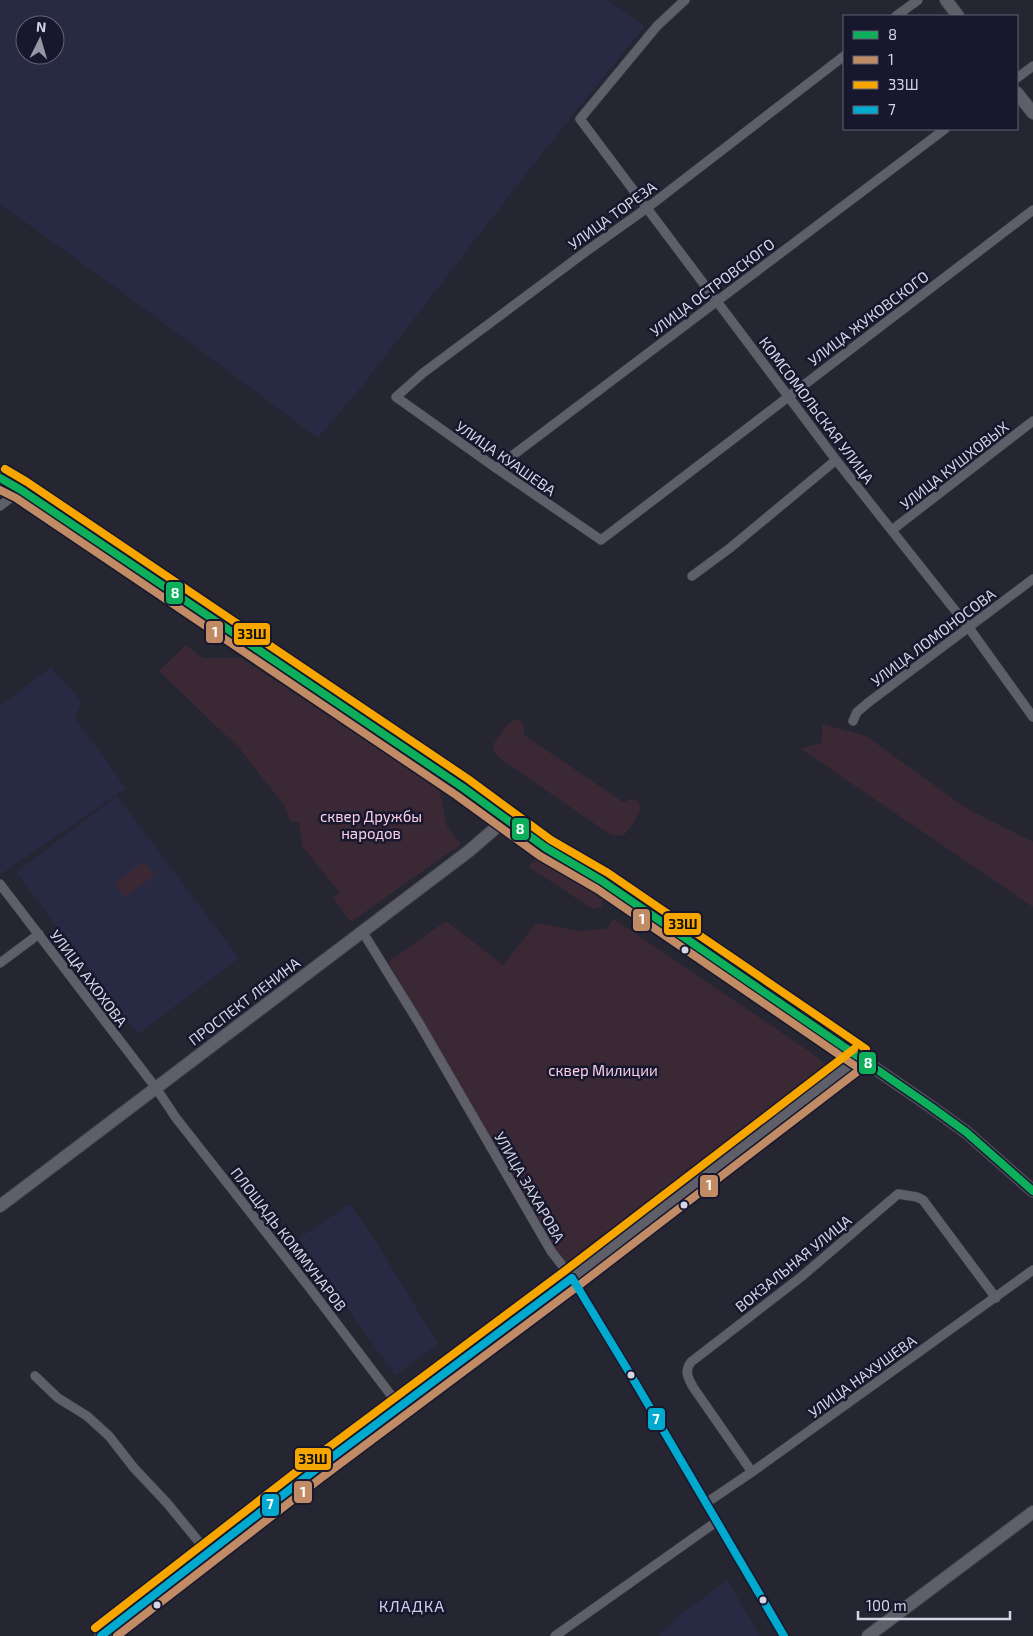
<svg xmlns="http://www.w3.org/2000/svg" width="1033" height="1636" font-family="'Exo 2',sans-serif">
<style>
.built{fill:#282942;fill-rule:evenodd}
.green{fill:#3a2935}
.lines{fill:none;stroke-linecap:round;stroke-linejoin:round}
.street-casing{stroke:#42434e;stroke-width:10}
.secondary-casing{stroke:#42434e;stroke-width:14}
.street{stroke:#5e5f69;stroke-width:9}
.secondary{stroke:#5e5f69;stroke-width:12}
.bus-1-casing{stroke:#17172d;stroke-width:11}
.bus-2-casing{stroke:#17172d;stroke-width:11}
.bus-3-casing{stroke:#17172d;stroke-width:11}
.bus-4-casing{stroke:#17172d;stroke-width:11}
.bus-1{stroke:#0daf5c;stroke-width:8}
.bus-2{stroke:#c18c65;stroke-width:8}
.bus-3{stroke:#f7a600;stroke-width:8}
.bus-4{stroke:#00a9ce;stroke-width:8}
.bus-dot{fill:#d4d6e5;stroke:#17172d;stroke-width:2}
.labels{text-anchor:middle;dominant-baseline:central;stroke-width:5;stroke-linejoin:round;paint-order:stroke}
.street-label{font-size:15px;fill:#d4d6e5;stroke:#17172d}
.park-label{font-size:15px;fill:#fcd1e8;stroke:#17172d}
.neighbourhood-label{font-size:16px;letter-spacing:1px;fill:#cccfed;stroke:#17172d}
.line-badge{stroke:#17172d;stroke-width:2}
.badge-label{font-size:14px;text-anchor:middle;font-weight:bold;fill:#fff}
.pale-badge-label{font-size:14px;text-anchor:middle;font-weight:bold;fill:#111}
</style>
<rect width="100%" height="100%" fill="#252632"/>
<g class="built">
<path d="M0,0H607L645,26L547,147L363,385L318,438L119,290L0,204ZM25,25H55V55H25Z"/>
<polygon points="51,667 82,702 75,718 126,788 0,875 0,706"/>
<polygon points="117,796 239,958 138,1034 16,872"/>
<polygon points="350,1204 373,1237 438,1344 395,1376 299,1238"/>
<polygon points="727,1580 760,1636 659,1636 681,1614"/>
</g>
<g class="green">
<polygon points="186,645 203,658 241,658 439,789 447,827 461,844 351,922 333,898 339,892 302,846 299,822 290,821 284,805 240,749 159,671"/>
<path d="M514,720H519L524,725V735L623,802L632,799C651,804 631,826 624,835L616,836L611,835L498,757L495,753L493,745L506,726Z"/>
<polygon points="822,724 866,736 966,808 1033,842 1033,907 801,749 809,746 822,743"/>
<polygon points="539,853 601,895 603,900 602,906 595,909 591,908 529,867"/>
<polygon points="144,861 155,875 125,898 114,884"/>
<polygon points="614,919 813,1054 827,1066 564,1264 388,962 446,921 503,965 536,923 580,931 606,929"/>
</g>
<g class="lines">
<defs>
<g id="street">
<polyline points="685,0 657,26 580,119 836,460 969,628 1033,717"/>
<polyline points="896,16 918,0"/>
<polyline points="844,56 647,208 588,250 423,373 396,397 496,468 601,540 1033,210"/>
<polyline points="1017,78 1033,66"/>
<polyline points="496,468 945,129"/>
<polyline points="0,506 21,490"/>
<polyline points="892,530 1033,421"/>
<polyline points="692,576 730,548 836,460"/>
<polyline points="853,721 857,712 869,702 1033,579"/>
<polyline points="0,884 156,1088 176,1118 309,1287 400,1407"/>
<polyline points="362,931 419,1023 551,1251 572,1278 632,1377 784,1636"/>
<polyline points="0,963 39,934"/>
<polyline points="35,1376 58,1398 87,1416 109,1436 134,1468 167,1503 208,1553"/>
<path d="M752,1472L693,1387C688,1378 684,1371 691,1362L801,1277L898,1194L917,1197L923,1200L996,1298"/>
<polyline points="706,1503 752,1472 1033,1270"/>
<polyline points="555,1636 716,1522"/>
</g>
<g id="secondary">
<polyline points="946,0 958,16"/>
<polyline points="1017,93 1033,113"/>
<polyline points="0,478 21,490 462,787 546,848 602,881 930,1106 966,1132 1033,1191"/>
<polyline points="0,1206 469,851 506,819"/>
<polyline points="101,1636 315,1470 572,1278 860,1057"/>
<polyline points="868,1636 1033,1512"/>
</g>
</defs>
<use href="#street" class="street-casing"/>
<use href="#secondary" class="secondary-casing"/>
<use href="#street" class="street"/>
<use href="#secondary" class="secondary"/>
<defs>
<polyline id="bus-1" points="0,478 21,490 462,787 546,848 602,881 930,1106 966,1132 1033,1191"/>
<g id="bus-2">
<polyline points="0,490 16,498 456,795 540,856 597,889 854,1065"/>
<polyline points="117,1636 321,1478 578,1286 866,1065"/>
</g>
<g id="bus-3">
<polyline points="5,469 27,482 468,779 551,840 608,873 866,1049"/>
<polyline points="95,1628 309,1462 566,1270 854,1049"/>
</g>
<polyline id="bus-4" points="101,1636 315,1470 572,1278 632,1377 784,1636"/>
</defs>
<use href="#bus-1" class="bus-1-casing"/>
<use href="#bus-2" class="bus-2-casing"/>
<use href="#bus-3" class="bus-3-casing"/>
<use href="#bus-4" class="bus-4-casing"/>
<use href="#bus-1" class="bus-1"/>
<use href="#bus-2" class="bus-2"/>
<use href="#bus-3" class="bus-3"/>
<use href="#bus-4" class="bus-4"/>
</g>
<g class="bus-dot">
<circle cx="685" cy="950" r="4.5"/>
<circle cx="684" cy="1205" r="4.5"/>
<circle cx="631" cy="1375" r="4.5"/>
<circle cx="763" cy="1600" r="4.5"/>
<circle cx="157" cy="1605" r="4.5"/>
</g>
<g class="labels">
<g class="street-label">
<text transform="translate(612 215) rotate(-36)">УЛИЦА ТОРЕЗА</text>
<text transform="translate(712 287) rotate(-37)">УЛИЦА ОСТРОВСКОГО</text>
<text transform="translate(868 318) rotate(-37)">УЛИЦА ЖУКОВСКОГО</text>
<text transform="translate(817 410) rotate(53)">КОМСОМОЛЬСКАЯ УЛИЦА</text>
<text transform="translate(506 458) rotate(35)">УЛИЦА КУАШЕВА</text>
<text transform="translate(954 465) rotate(-38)">УЛИЦА КУШХОВЫХ</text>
<text transform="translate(933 637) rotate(-37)">УЛИЦА ЛОМОНОСОВА</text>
<text transform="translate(89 978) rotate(53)">УЛИЦА АХОХОВА</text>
<text transform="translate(244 1001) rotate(-37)">ПРОСПЕКТ ЛЕНИНА</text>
<text transform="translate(530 1187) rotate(60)">УЛИЦА ЗАХАРОВА</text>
<text transform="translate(289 1239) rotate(52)">ПЛОЩАДЬ КОММУНАРОВ</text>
<text transform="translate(793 1263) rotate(-39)">ВОКЗАЛЬНАЯ УЛИЦА</text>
<text transform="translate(862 1376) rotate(-36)">УЛИЦА НАХУШЕВА</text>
</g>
<g class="park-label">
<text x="371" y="816">сквер Дружбы<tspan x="371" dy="17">народов</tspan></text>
<text x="603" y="1070">сквер Милиции</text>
</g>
<g class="neighbourhood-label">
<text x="412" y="1605">КЛАДКА</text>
</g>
</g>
<g class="line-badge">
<rect x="165" y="581" width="19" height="24" rx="5" fill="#0daf5c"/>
<rect x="205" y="620" width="19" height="24" rx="5" fill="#c18c65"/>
<rect x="233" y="622" width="38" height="24" rx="5" fill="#f7a600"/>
<rect x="511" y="817" width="19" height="24" rx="5" fill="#0daf5c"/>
<rect x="632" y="908" width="19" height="24" rx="5" fill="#c18c65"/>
<rect x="663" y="912" width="39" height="24" rx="5" fill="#f7a600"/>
<rect x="858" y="1051" width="19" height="24" rx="5" fill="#0daf5c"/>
<rect x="699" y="1174" width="20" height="24" rx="5" fill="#c18c65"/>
<rect x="647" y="1407" width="19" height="24" rx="5" fill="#00a9ce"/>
<rect x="294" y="1447" width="38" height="24" rx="5" fill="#f7a600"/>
<rect x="293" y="1480" width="20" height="24" rx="5" fill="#c18c65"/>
<rect x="261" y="1493" width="19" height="24" rx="5" fill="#00a9ce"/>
</g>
<g class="badge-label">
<text x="175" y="598">8</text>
<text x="215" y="637">1</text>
<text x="520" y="834">8</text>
<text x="642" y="924">1</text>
<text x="868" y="1068">8</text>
<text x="709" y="1190">1</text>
<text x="656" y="1424">7</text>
<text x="303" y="1497">1</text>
<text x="270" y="1509">7</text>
</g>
<g class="pale-badge-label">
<text x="252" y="639">33Ш</text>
<text x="683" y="929">33Ш</text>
<text x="313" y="1464">33Ш</text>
</g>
<rect x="843" y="15" width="175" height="115" fill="#17172d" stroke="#636377"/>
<rect x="853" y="31" width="25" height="8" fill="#0daf5c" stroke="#636377"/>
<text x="888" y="40" font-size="15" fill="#d4d6e5">8</text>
<rect x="853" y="56" width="25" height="8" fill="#c18c65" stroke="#636377"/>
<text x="888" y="65" font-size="15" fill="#d4d6e5">1</text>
<rect x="853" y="81" width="25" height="8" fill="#f7a600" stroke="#636377"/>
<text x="888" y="90" font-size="15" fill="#d4d6e5">33Ш</text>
<rect x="853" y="106" width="25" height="8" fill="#00a9ce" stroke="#636377"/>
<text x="888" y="115" font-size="15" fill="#d4d6e5">7</text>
<g transform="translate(40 40) rotate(5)"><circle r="24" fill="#17172d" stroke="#636377"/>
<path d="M0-4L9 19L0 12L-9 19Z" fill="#9798a6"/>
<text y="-8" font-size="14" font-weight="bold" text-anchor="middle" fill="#d4d6e5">N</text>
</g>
<path d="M858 1611v8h152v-8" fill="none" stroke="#d4d6e5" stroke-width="2.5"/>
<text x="866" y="1611" font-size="15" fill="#d4d6e5" stroke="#17172d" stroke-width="4" paint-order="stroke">100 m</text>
</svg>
